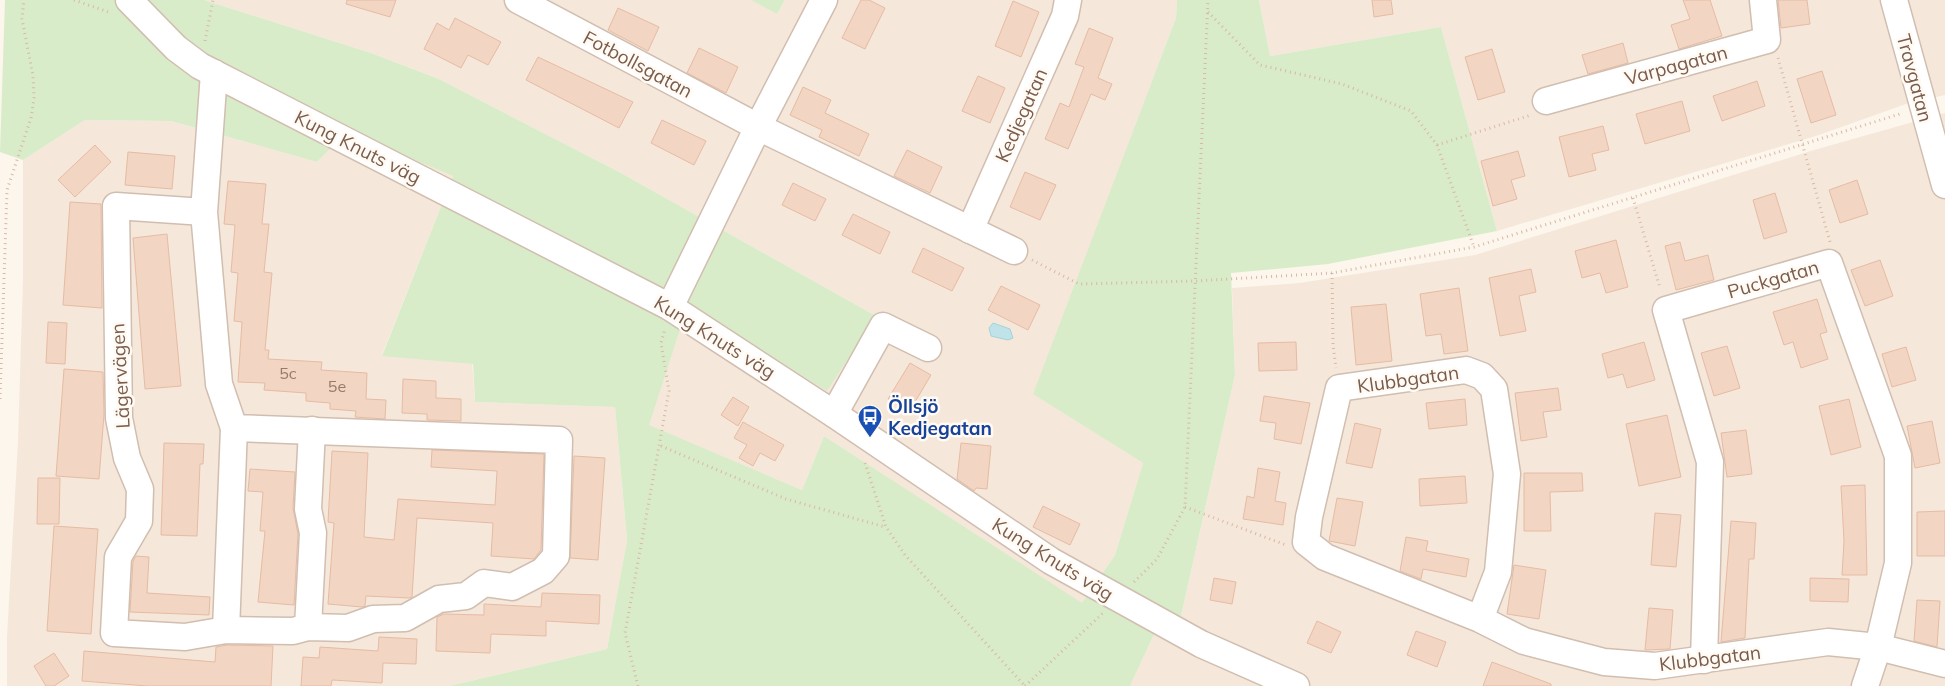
<svg xmlns="http://www.w3.org/2000/svg" width="1945" height="686" font-family="Mulish,sans-serif">
<style>
.residential{fill:#f5e8da}
.green{fill:#d8ecc9}
.water{fill:#bfe3e8;stroke:#a5d3da}
.building{fill:#f3d5c3;stroke:#e6bba3}
.lines{fill:none;stroke-linecap:round;stroke-linejoin:round}
.minor-casing{stroke:#d1beb0;stroke-width:29}
.path{stroke:#d9b8a5;stroke-width:3;stroke-dasharray:1 4;stroke-linecap:butt}
.minor{stroke:#fff;stroke-width:26}
.labels{text-anchor:middle;dominant-baseline:central;stroke-width:5;stroke-linejoin:round;paint-order:stroke}
.number-label{font-size:16px;fill:#987a6a}
.street-label{font-size:19px;fill:#7a5c4d;stroke:#fffaf3}
.transit-label{font-size:19px;font-weight:bold;fill:#164399;stroke:#fffaf3;text-anchor:start}
</style>
<rect width="100%" height="100%" fill="#fdf6ec"/>
<g class="residential">
<polygon points="204,0 752,0 777,14 785,0 1177,0 1176,18 1034,394 1143,463 1115,555 1082,604 824,436 802,490 648,425 688,305 876,316 621,173 439,79 371,53"/>
<polygon points="1259,0 1945,0 1945,95 1906,104 1816,136 1497,231 1441,27 1270,56"/>
<polygon points="1945,113 1945,686 1130,686 1164,613 1181,616 1235,375 1232,288 1300,283 1475,255 1814,150"/>
<polygon points="85,120 171,121 317,162 347,132 453,176 382,355 472,361 475,402 615,407 627,540 607,649 449,686 7,686 7,637 18,441 23,277 23,160"/>
</g>
<g class="green">
<polygon points="5,0 204,0 371,53 439,79 621,173 876,316 827,391 688,305 649,425 802,490 824,436 1082,603 1115,555 1143,463 1033,394 1176,18 1177,0 1259,0 1270,56 1441,27 1497,231 1328,264 1231,273 1235,375 1181,616 1164,613 1130,686 449,686 607,649 627,540 615,407 475,402 473,364 382,356 453,176 347,132 317,162 171,121 85,120 23,160 0,152"/>
<polygon points="751,0 785,0 777,14"/>
</g>
<polygon class="water" points="993,323 1010,329 1013,338 1008,340 991,336 989,328"/>
<g class="building">
<polygon points="347,0 396,0 390,17 346,4"/>
<polygon points="861,0 869,0 885,8 865,49 842,38"/>
<polygon points="1372,0 1391,0 1393,14 1374,17"/>
<polygon points="1683,0 1710,0 1722,36 1679,49 1671,25 1690,19"/>
<polygon points="1778,0 1807,0 1810,24 1781,28"/>
<polygon points="1013,1 1039,12 1021,57 995,46"/>
<polygon points="618,8 659,27 648,51 608,30"/>
<polygon points="455,18 501,42 488,65 468,55 461,68 424,49 437,23 449,30"/>
<polygon points="1089,28 1113,38 1098,78 1112,84 1105,100 1091,94 1068,149 1045,139 1060,103 1069,107 1084,67 1075,64"/>
<polygon points="1623,43 1628,63 1588,74 1582,55"/>
<polygon points="699,48 738,67 726,93 687,73"/>
<polygon points="1492,49 1505,92 1478,100 1465,57"/>
<polygon points="538,57 633,102 619,128 526,80"/>
<polygon points="1822,71 1836,115 1811,123 1797,79"/>
<polygon points="978,76 1005,88 990,123 962,111"/>
<polygon points="1757,81 1765,106 1722,121 1713,96"/>
<polygon points="803,87 831,100 825,113 869,134 859,156 819,137 822,130 790,115"/>
<polygon points="1682,101 1690,131 1645,144 1636,114"/>
<polygon points="662,120 706,141 694,165 651,143"/>
<polygon points="1603,126 1609,150 1592,154 1596,170 1569,177 1559,137"/>
<polygon points="95,145 111,162 75,197 58,180"/>
<polygon points="907,150 942,167 930,193 894,176"/>
<polygon points="1518,151 1525,176 1511,180 1517,199 1493,206 1481,161"/>
<polygon points="128,152 175,156 172,189 125,185"/>
<polygon points="1025,172 1056,185 1040,220 1010,207"/>
<polygon points="1857,180 1868,214 1840,223 1829,190"/>
<polygon points="228,181 266,184 262,224 269,224 264,272 272,273 265,350 269,350 268,359 322,362 321,370 367,373 366,399 386,400 385,419 355,417 356,411 330,409 330,403 306,401 306,393 264,390 265,383 238,382 242,322 234,321 238,273 231,272 235,225 224,224"/>
<polygon points="793,183 826,199 815,221 782,205"/>
<polygon points="1775,193 1787,232 1764,239 1753,200"/>
<polygon points="70,202 101,204 102,308 63,305"/>
<polygon points="853,214 890,232 880,254 842,235"/>
<polygon points="167,234 181,386 145,389 133,238"/>
<polygon points="1616,240 1628,287 1606,293 1600,273 1582,278 1575,251"/>
<polygon points="1680,242 1685,261 1708,255 1714,280 1676,290 1665,246"/>
<polygon points="923,248 964,268 952,291 912,272"/>
<polygon points="1880,260 1893,296 1865,306 1851,270"/>
<polygon points="1531,269 1536,292 1519,296 1526,331 1500,336 1489,278"/>
<polygon points="1001,286 1040,305 1028,330 988,310"/>
<polygon points="1459,288 1468,351 1444,354 1441,334 1426,336 1420,294"/>
<polygon points="1817,299 1827,332 1820,334 1828,359 1801,368 1793,342 1784,345 1773,312"/>
<polygon points="1386,304 1392,361 1356,365 1351,307"/>
<polygon points="48,322 67,323 65,364 46,363"/>
<polygon points="1296,342 1297,370 1259,371 1258,343"/>
<polygon points="1644,342 1655,380 1627,388 1623,374 1608,378 1602,354"/>
<polygon points="1727,346 1740,388 1714,396 1701,353"/>
<polygon points="1906,347 1916,380 1892,387 1882,354"/>
<polygon points="910,363 931,375 909,412 888,399"/>
<polygon points="64,369 103,372 104,414 99,479 56,476"/>
<polygon points="403,379 436,381 436,398 461,399 461,421 427,420 427,414 402,413"/>
<polygon points="1558,388 1561,410 1543,412 1547,437 1521,441 1515,393"/>
<polygon points="1264,396 1310,403 1301,444 1274,439 1276,423 1260,421"/>
<polygon points="733,397 749,407 738,426 721,415"/>
<polygon points="1465,399 1467,425 1429,429 1426,403"/>
<polygon points="1849,399 1861,447 1831,455 1819,406"/>
<polygon points="1667,415 1681,477 1639,486 1626,424"/>
<polygon points="1932,421 1940,463 1915,468 1907,426"/>
<polygon points="743,422 784,445 775,461 760,453 753,466 739,458 747,445 734,438"/>
<polygon points="1355,423 1381,429 1372,468 1346,463"/>
<polygon points="1746,430 1752,474 1727,477 1721,433"/>
<polygon points="164,443 204,444 203,464 200,464 197,536 161,535"/>
<polygon points="961,443 991,446 987,489 976,488 974,491 957,479"/>
<polygon points="432,450 544,454 541,550 534,559 491,556 493,523 417,518 412,597 409,598 366,596 365,606 362,607 328,604 334,523 328,522 332,451 368,453 364,537 394,540 398,499 495,505 497,471 431,467"/>
<polygon points="574,456 605,458 598,560 570,558"/>
<polygon points="1258,468 1280,472 1275,501 1286,503 1283,525 1243,519 1247,496 1254,498"/>
<polygon points="250,469 295,472 293,508 298,534 294,605 258,602 265,531 260,531 263,492 248,491"/>
<polygon points="1524,473 1582,473 1583,491 1550,492 1551,531 1524,531"/>
<polygon points="1465,476 1467,503 1420,506 1419,479"/>
<polygon points="38,478 60,478 59,524 37,524"/>
<polygon points="1865,485 1867,575 1842,575 1844,541 1841,486"/>
<polygon points="1337,498 1363,502 1355,546 1329,541"/>
<polygon points="1043,506 1080,524 1070,545 1033,527"/>
<polygon points="1945,511 1945,556 1917,556 1917,512"/>
<polygon points="1655,513 1681,515 1676,567 1651,565"/>
<polygon points="1731,521 1756,523 1754,559 1749,559 1745,638 1721,642"/>
<polygon points="54,526 98,529 91,634 47,631"/>
<polygon points="1406,537 1428,541 1426,551 1469,559 1466,577 1423,569 1421,579 1400,571"/>
<polygon points="136,556 149,557 147,593 210,597 209,615 130,612 133,561"/>
<polygon points="1514,565 1546,570 1539,619 1507,614"/>
<polygon points="1214,578 1236,582 1232,604 1210,600"/>
<polygon points="1810,578 1849,579 1848,602 1810,601"/>
<polygon points="542,593 600,595 599,624 546,621 546,636 491,634 490,653 436,651 437,617 444,614 484,615 484,604 541,607"/>
<polygon points="1917,600 1940,601 1937,647 1914,641"/>
<polygon points="1649,608 1673,610 1670,649 1645,650"/>
<polygon points="1317,621 1341,632 1331,653 1307,643"/>
<polygon points="1416,631 1446,642 1437,667 1407,655"/>
<polygon points="379,637 417,639 416,664 383,663 382,683 332,680 331,686 301,686 303,657 319,658 320,647 378,651"/>
<polygon points="227,645 273,646 271,686 148,686 82,681 84,651 215,662 216,647"/>
<polygon points="54,653 69,676 54,686 46,686 34,666"/>
<polygon points="1492,662 1551,684 1551,686 1483,686"/>
</g>
<g class="lines">
<defs>
<g id="minor">
<polyline points="129,0 176,48 200,66 670,307 834,414 1051,561 1201,644 1296,686"/>
<polyline points="518,0 758,127 1014,251"/>
<polyline points="1894,0 1945,185"/>
<polyline points="1546,101 1767,40 1763,0"/>
<polyline points="204,212 116,206 119,418 127,458 140,489 139,521 118,557 114,633 185,637 226,630 293,631 308,627 348,628 373,619 405,618 439,599 466,596 484,583 512,587 543,571 556,556 559,440 234,428 219,384 204,212 214,73"/>
<polyline points="970,230 1065,16 1068,0"/>
<polyline points="670,307 758,127 824,0"/>
<polyline points="834,414 883,326 928,348"/>
<polyline points="1480,619 1498,572 1507,474 1494,389 1482,376 1466,370 1339,388 1309,517 1306,542 1325,557 1480,619 1524,641 1604,662 1655,666 1828,642 1878,647 1945,664"/>
<polyline points="308,627 313,533 308,509 312,430"/>
<polyline points="226,630 234,428"/>
<polyline points="1704,660 1710,462 1666,310 1829,263 1898,456 1898,563 1878,647 1865,686"/>
</g>
</defs>
<use href="#minor" class="minor-casing"/>
<g class="path">
<polyline points="74,0 111,13"/>
<polyline points="1208,12 1260,65 1342,84 1411,111 1437,145 1474,247"/>
<polyline points="205,41 213,0"/>
<polyline points="1778,58 1830,242"/>
<polyline points="1437,145 1531,115"/>
<polyline points="1633,198 1660,288"/>
<polyline points="1032,260 1079,284 1195,281 1332,273 1474,247 1903,113"/>
<polyline points="1332,273 1333,345 1336,368"/>
<polyline points="0,399 7,190 31,118 34,98 33,76 22,19 24,0"/>
<polyline points="661,446 786,499 885,527"/>
<polyline points="865,463 886,527 905,555 1025,686"/>
<polyline points="1185,507 1286,545"/>
<polyline points="1134,582 1157,559 1185,507 1208,0"/>
<polyline points="638,686 625,633 669,391 661,343 665,329"/>
<polyline points="1025,686 1103,613"/>
</g>
<use href="#minor" class="minor"/>
</g>
<defs>
<symbol id="bus-pin" viewBox="-11 -11 22 30"><path d="M0 17L-7.5 6A9.5 9.5 0 1 1 7.5 6Z" fill="#1a4fb4" stroke="#fffaf3"/><path d="M-5-6H5V4H4V6H2V4H-2V6H-4V4H-5ZM-3.5-4V0h7V-4ZM-3.5 1.2v1.5H-2V1.2ZM2 1.2v1.5H3.5V1.2Z" fill="#fff"/></symbol>
</defs>
<g fill-rule="evenodd">
<use href="#bus-pin" x="856" y="403" width="28" height="38"/>
</g>
<g class="labels">
<g class="number-label">
<text x="288" y="373">5c</text>
<text x="337" y="386">5e</text>
</g>
<g class="street-label">
<text transform="translate(638 64) rotate(28)">Fotbollsgatan</text>
<text transform="translate(1676 65) rotate(-15)">Varpagatan</text>
<text transform="translate(1915 78) rotate(75)">Travgatan</text>
<text transform="translate(1021 115) rotate(-66)">Kedjegatan</text>
<text transform="translate(358 147) rotate(27)">Kung Knuts väg</text>
<text transform="translate(1773 279) rotate(-16)">Puckgatan</text>
<text transform="translate(715 337) rotate(32)">Kung Knuts väg</text>
<text transform="translate(120 376) rotate(-93)">Lägervägen</text>
<text transform="translate(1408 379) rotate(-8)">Klubbgatan</text>
<text transform="translate(1053 559) rotate(32)">Kung Knuts väg</text>
<text transform="translate(1710 658) rotate(-7)">Klubbgatan</text>
</g>
<g class="transit-label">
<text x="888" y="406">Öllsjö<tspan x="888" dy="22">Kedjegatan</tspan></text>
</g>
</g>
</svg>
